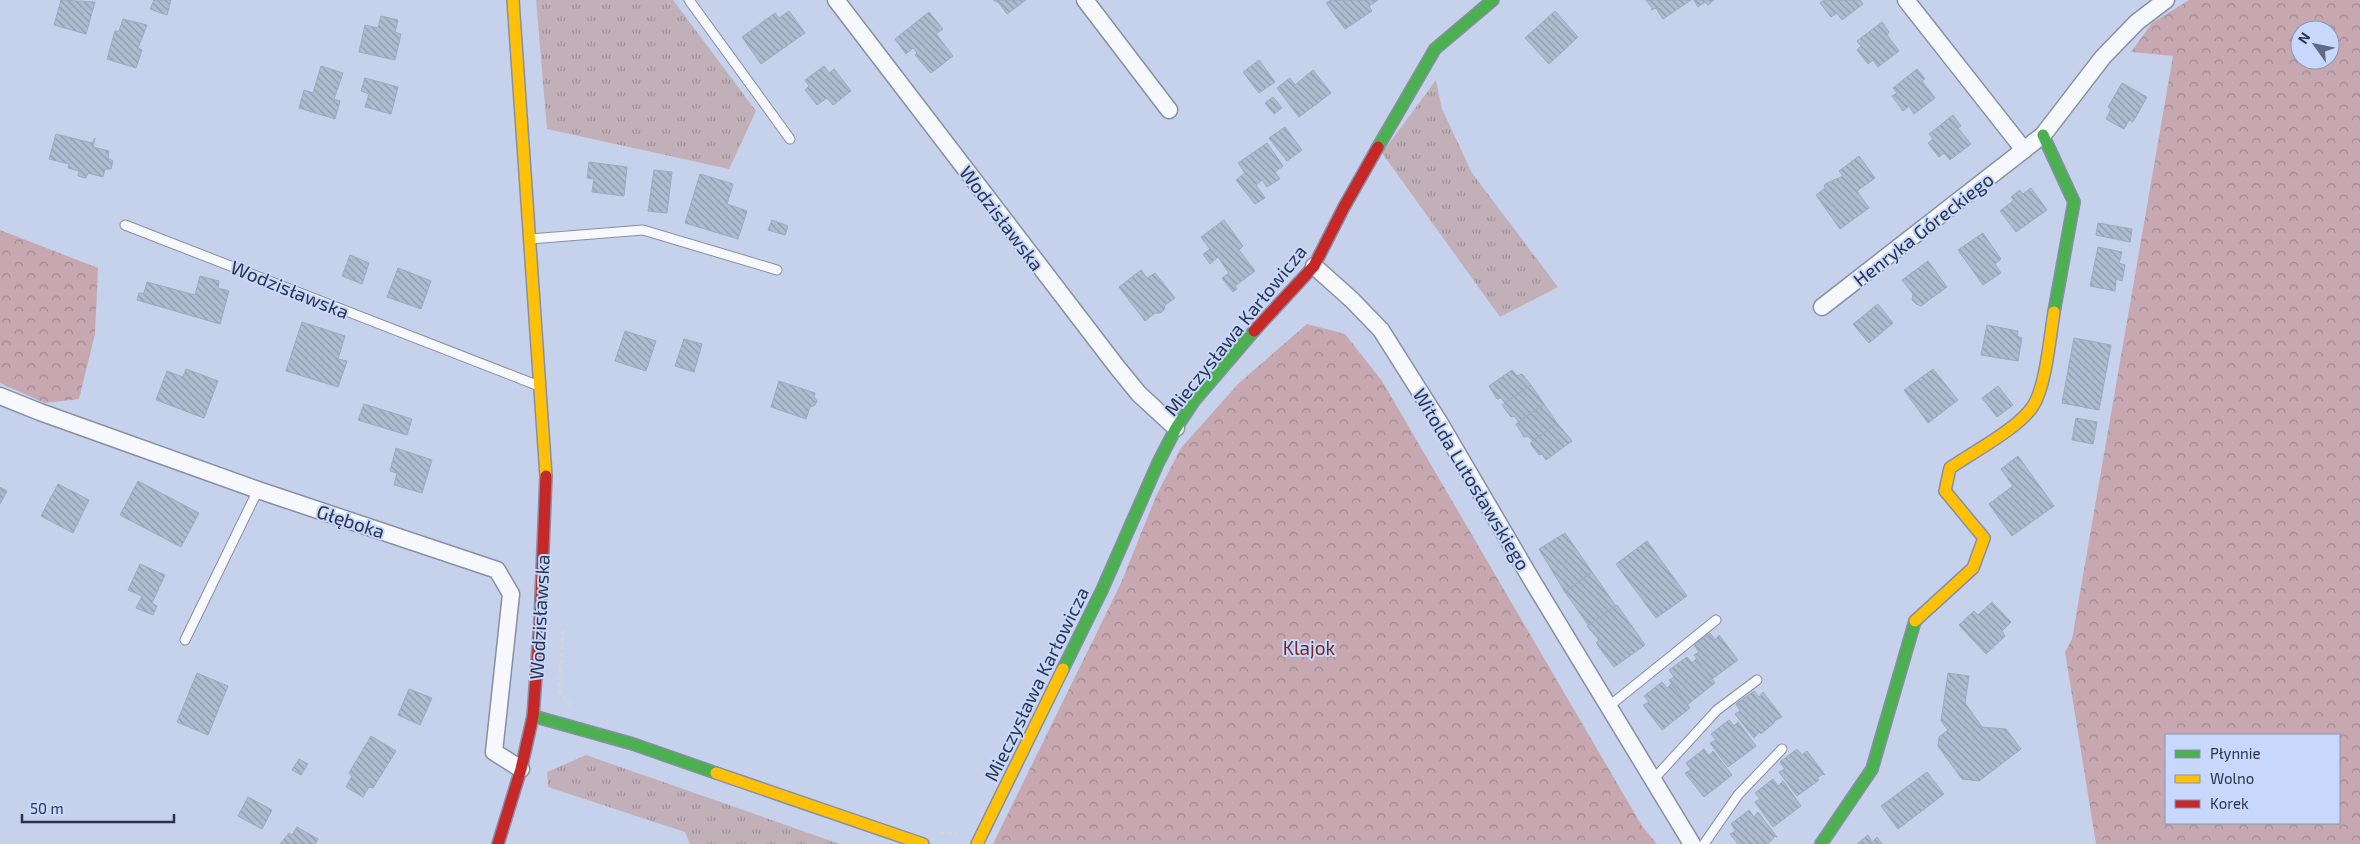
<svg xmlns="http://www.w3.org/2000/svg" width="2360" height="844" font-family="'Exo 2',sans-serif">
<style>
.grass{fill:url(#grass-tufts)}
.forest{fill:url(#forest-crowns);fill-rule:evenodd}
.building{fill:url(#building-back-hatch);stroke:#9caac0}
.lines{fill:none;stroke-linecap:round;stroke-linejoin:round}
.lane-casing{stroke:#878fa6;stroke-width:11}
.street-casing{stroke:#878fa6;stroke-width:19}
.fast-casing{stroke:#878fa6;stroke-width:14}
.slow-casing{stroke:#878fa6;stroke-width:14}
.jam-casing{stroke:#878fa6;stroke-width:14}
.path{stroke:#d1d5de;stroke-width:3;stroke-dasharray:5 2.5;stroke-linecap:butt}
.lane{stroke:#f6f8fc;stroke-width:9}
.street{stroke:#f6f8fc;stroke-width:16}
.fast{stroke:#4caf50;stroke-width:11}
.slow{stroke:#ffc107;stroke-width:11}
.jam{stroke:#c62828;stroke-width:11}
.labels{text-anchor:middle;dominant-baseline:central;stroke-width:4;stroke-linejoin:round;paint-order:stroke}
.street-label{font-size:19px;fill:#29334b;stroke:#c8d8fd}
.park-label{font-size:19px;fill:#742621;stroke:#c8d8fd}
</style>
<defs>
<pattern id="grass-tufts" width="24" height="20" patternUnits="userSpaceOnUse" patternTransform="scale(1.25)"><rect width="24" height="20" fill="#c2b0b9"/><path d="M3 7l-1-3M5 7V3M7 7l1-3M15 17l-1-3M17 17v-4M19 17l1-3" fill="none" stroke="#9e9098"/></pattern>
<pattern id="forest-crowns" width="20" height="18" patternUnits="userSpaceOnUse" patternTransform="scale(1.25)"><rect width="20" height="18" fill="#c7a8b0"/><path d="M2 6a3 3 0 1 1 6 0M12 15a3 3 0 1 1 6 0" fill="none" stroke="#a28991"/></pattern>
<pattern id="building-back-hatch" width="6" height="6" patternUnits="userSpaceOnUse" patternTransform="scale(1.25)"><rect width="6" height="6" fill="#aebcd0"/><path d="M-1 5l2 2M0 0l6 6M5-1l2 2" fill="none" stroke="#8e99ab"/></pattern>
</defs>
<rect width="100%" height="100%" fill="#c6d1ec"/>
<g class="grass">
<polygon points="536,0 673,0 756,111 729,169 547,129"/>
<polygon points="1436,80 1442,109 1472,173 1558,287 1500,317 1382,153"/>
<polygon points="586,755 840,844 690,844 685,832 548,787 547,772"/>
</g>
<g class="forest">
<path d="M2189,0H2360V844H2096L2065,652L2072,639L2173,56L2131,52L2152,23ZM2300,30H2330V60H2300ZM2339,735V823H2166V735Z"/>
<polygon points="0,230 98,268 95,334 79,399 45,403 0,383"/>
<polygon points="1307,324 1345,334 1382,381 1642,826 1657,844 993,844 1121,583 1157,494 1181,448 1239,383"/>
</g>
<g class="building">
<polygon points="61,0 95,2 86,34 54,25"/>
<polygon points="154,0 171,0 167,15 150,9"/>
<polygon points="993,0 1026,0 1007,14 999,3"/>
<polygon points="1331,0 1378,0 1369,6 1372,11 1345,29 1326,3"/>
<polygon points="1646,0 1691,0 1663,19 1656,8 1651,10 1652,8"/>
<polygon points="1694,0 1714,0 1708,5 1705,2 1698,7"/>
<polygon points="1824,0 1860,0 1863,4 1842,20 1837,13 1831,17 1820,3"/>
<polygon points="789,11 805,33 761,64 742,37 775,13 779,18"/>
<polygon points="1555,11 1578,37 1549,64 1525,38"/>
<polygon points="929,12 943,29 936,34 953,56 931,73 915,55 917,53 913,48 906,54 895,39"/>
<polygon points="381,16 398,20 395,32 401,34 395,60 359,52 365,25 378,28"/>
<polygon points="123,19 147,25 138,48 142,50 136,68 107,59 115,31 119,31"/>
<polygon points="1882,22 1889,32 1887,35 1899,51 1878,67 1873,60 1868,64 1857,50 1861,46 1857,41"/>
<polygon points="1259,60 1275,82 1259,93 1243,72"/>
<polygon points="321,66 343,73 334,99 340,101 335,119 299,108 304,90 313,93"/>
<polygon points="824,66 829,73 834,69 851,91 833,105 827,98 817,105 805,90 809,86 805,80"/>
<polygon points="1917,69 1925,79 1922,81 1935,98 1914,114 1909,106 1903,111 1892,96 1897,93 1893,88"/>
<polygon points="1313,70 1331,93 1299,117 1277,88 1290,78 1295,85"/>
<polygon points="365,78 398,87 391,114 365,107 369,94 361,91"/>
<polygon points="2122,83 2147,97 2133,122 2129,120 2124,129 2106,119 2111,109 2108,107"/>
<polygon points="1273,97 1282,108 1274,114 1265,103"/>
<polygon points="1953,115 1961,126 1958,128 1971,144 1950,160 1944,153 1939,157 1928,143 1933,139 1929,134"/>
<polygon points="1285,127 1302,150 1287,161 1269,138"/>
<polygon points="56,134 92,143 95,138 93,147 109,151 108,158 113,161 111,169 105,169 103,177 88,173 86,178 78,176 79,171 68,168 69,164 49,159"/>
<polygon points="1267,143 1283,166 1275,172 1280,179 1267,187 1262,180 1256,185 1265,198 1255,204 1236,180 1245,173 1238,163"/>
<polygon points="1859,156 1875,178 1857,191 1869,208 1840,229 1816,195 1824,189 1825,184 1843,176 1839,171"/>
<polygon points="589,162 627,167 624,196 592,192 594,179 587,178"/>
<polygon points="654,170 672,172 667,213 648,211"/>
<polygon points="700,174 733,184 727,204 747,211 738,239 685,223"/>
<polygon points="2031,188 2047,210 2016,232 2000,211 2014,200 2011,197 2020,190 2023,194"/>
<polygon points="772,220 788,226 785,235 768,230"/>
<polygon points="1224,220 1243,246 1239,250 1255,271 1235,286 1237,289 1233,292 1222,278 1229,273 1218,257 1210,264 1203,254 1210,249 1201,237"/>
<polygon points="2098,223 2132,229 2130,242 2096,235"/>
<polygon points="1983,233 2001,259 1995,264 2001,273 1983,285 1958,250"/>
<polygon points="2098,247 2122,252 2119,263 2125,265 2122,281 2116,279 2115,291 2090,286"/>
<polygon points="350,255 369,263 362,284 342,276"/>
<polygon points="1928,261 1947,287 1921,306 1916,304 1912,300 1913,294 1902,280"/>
<polygon points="398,268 431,281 421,309 387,297"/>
<polygon points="1141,270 1147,278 1155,273 1175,298 1165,305 1164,310 1160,313 1155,313 1145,321 1119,287"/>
<polygon points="200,276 219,281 218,288 229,291 220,324 137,300 139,293 144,293 147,282 195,295"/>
<polygon points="1878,304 1893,323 1869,343 1853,324"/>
<polygon points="302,322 345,336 338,359 347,361 338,387 286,371"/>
<polygon points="1987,325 2018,331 2017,336 2022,338 2018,361 1981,355"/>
<polygon points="625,331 656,341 646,371 615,361"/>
<polygon points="2074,338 2111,345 2099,410 2062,403"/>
<polygon points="684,339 702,344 694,372 675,366"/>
<polygon points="186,369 218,381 204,418 156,400 167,371 183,377"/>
<polygon points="1933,369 1958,400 1928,423 1904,390"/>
<polygon points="1512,370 1517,376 1522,374 1531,385 1505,403 1501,398 1497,399 1489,386"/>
<polygon points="779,381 815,393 814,397 817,401 815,405 810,407 806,419 771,407"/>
<polygon points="1531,385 1544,404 1519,422 1514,416 1511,417 1502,405"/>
<polygon points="1998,386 2013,405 1997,417 1982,398"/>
<polygon points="364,404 412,419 407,435 358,420"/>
<polygon points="1544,404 1557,423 1533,441 1528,436 1524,437 1516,424"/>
<polygon points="2076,418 2097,422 2093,444 2072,440"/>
<polygon points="1557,423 1572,441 1546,460 1542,454 1539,455 1530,443"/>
<polygon points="396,448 432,460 422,493 394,485 397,473 390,471"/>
<polygon points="2018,456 2054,506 2012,536 1989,504 2013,486 2001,469"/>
<polygon points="138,481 199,513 181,547 120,515"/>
<polygon points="58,484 89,500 73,533 41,516"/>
<polygon points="0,487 7,491 0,504"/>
<polygon points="1565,533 1592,572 1565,592 1539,549"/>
<polygon points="1647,541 1687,596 1656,618 1616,564"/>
<polygon points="140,564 165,575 152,603 157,606 153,615 136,608 142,596 128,590"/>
<polygon points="1592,572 1616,606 1589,626 1565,592"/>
<polygon points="1992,602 2011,622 2002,631 2005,636 1986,654 1959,625 1974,611 1978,615"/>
<polygon points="1617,605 1645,645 1614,667 1596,643 1599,640 1587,626"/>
<polygon points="1710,633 1715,640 1719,635 1738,660 1712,679 1694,655 1699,652 1694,645"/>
<polygon points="1687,657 1692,663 1696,659 1715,683 1687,705 1669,680 1674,677 1669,670"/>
<polygon points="197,673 228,686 208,735 177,722"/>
<polygon points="1948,673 1969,676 1965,703 1982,727 2006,729 2021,749 1979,781 1962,779 1938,746 1939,737 1948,730 1941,721"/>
<polygon points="1662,682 1667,688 1671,684 1690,708 1662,730 1643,705 1649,702 1644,696"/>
<polygon points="409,689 432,698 420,725 398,715"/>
<polygon points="1754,691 1759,697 1763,692 1782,717 1774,721 1775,722 1761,734 1759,732 1754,738 1735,714 1740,711 1736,704"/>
<polygon points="1729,720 1734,726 1738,722 1756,746 1728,767 1710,743 1716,740 1711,734"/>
<polygon points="371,736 396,751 373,788 369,787 363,797 346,787 352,776 349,773"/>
<polygon points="1704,749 1709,756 1713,751 1732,775 1704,797 1685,773 1691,770 1686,763"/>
<polygon points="1797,749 1802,755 1807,751 1825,775 1823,774 1817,778 1819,780 1797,796 1779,772 1785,769 1780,762"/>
<polygon points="299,759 308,764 301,775 292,770"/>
<polygon points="1927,772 1944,794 1898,829 1881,806"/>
<polygon points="1773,779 1778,786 1783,781 1801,806 1773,827 1755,802 1760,799 1755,793"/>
<polygon points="248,797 272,810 262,829 238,816"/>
<polygon points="1749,810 1754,817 1758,812 1777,837 1775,836 1768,844 1738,844 1730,834 1736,831 1731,824"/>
<polygon points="297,827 318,839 315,844 280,844 289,833 292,835"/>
<polygon points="1868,835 1872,842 1877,837 1882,844 1857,844"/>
</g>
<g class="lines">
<defs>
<g id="lane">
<polyline points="689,0 790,139"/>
<polyline points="125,225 539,386"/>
<polyline points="530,239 643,230 777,270"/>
<polyline points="185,640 258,490"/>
<polyline points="1608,707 1716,620"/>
<polyline points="1653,780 1717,710 1757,680"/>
<polyline points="1704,844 1738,795 1782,749"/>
</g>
<g id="street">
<polyline points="836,0 1117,367 1139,394 1176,428"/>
<polyline points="1085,0 1169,110"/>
<polyline points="1906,0 2024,150"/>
<polyline points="1314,266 1352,300 1381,330 1441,425 1530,577 1692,844"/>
<polyline points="1822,307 2043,135 2103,57 2137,22 2166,0"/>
<polyline points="0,396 40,412 258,490 497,570 511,594 494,752 521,769"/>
</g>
<g id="fast">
<polyline points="2043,135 2074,202 2054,312"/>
<polyline points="1378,147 1435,49 1493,0"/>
<polyline points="1063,669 1102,590 1158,463 1176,428 1194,401 1254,331"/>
<polyline points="533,716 633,744 716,773"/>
<polyline points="1821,844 1872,769 1915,621"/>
</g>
<g id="slow">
<polyline points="513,0 546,476"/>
<path d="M1915,621L1973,568L1984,538L1945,491L1950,468C1973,452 2019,428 2033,406C2046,386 2050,336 2054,312"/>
<polyline points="716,773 923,844"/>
<polyline points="977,844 1063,669"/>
</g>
<g id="jam">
<polyline points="1254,331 1314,266 1344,207 1378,147"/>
<polyline points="498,844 521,769 533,716 540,622 546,476"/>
</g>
</defs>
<use href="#lane" class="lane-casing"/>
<use href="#street" class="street-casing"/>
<use href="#fast" class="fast-casing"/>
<use href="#slow" class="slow-casing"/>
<use href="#jam" class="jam-casing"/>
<g class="path">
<polyline points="563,630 559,691 570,705"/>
<polyline points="940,833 958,834"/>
</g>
<use href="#lane" class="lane"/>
<use href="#street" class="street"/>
<use href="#fast" class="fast"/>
<use href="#slow" class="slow"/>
<use href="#jam" class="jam"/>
</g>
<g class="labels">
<g class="street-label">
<text transform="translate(1002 218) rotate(53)">Wodzisławska</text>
<text transform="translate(1923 229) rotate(-38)">Henryka Góreckiego</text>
<text transform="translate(290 289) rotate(22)">Wodzisławska</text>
<text transform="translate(1235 330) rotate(-51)">Mieczysława Karłowicza</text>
<text transform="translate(1472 479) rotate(59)">Witolda Lutosławskiego</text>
<text transform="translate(351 521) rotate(18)">Głęboka</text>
<text transform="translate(539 617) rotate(-87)">Wodzisławska</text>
<text transform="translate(1036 684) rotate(-64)">Mieczysława Karłowicza</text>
</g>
<g class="park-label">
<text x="1309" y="647">Klajok</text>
</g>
</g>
<rect x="2165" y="734" width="175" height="90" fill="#c8d8fd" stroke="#8896b6"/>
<rect x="2175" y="750" width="25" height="8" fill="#4caf50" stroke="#8896b6"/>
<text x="2210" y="759" font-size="15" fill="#29334b">Płynnie</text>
<rect x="2175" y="775" width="25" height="8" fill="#ffc107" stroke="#8896b6"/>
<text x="2210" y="784" font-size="15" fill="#29334b">Wolno</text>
<rect x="2175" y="800" width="25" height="8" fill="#c62828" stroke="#8896b6"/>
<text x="2210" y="809" font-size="15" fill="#29334b">Korek</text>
<g transform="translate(2315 45) rotate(303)"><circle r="24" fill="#c8d8fd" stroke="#8896b6"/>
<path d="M0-4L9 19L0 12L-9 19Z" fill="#606a83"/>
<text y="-8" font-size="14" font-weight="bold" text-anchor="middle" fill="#29334b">N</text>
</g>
<path d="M22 814v8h152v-8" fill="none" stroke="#29334b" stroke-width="2.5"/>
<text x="30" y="814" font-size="15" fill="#29334b" stroke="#c8d8fd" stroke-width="4" paint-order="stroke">50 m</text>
</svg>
